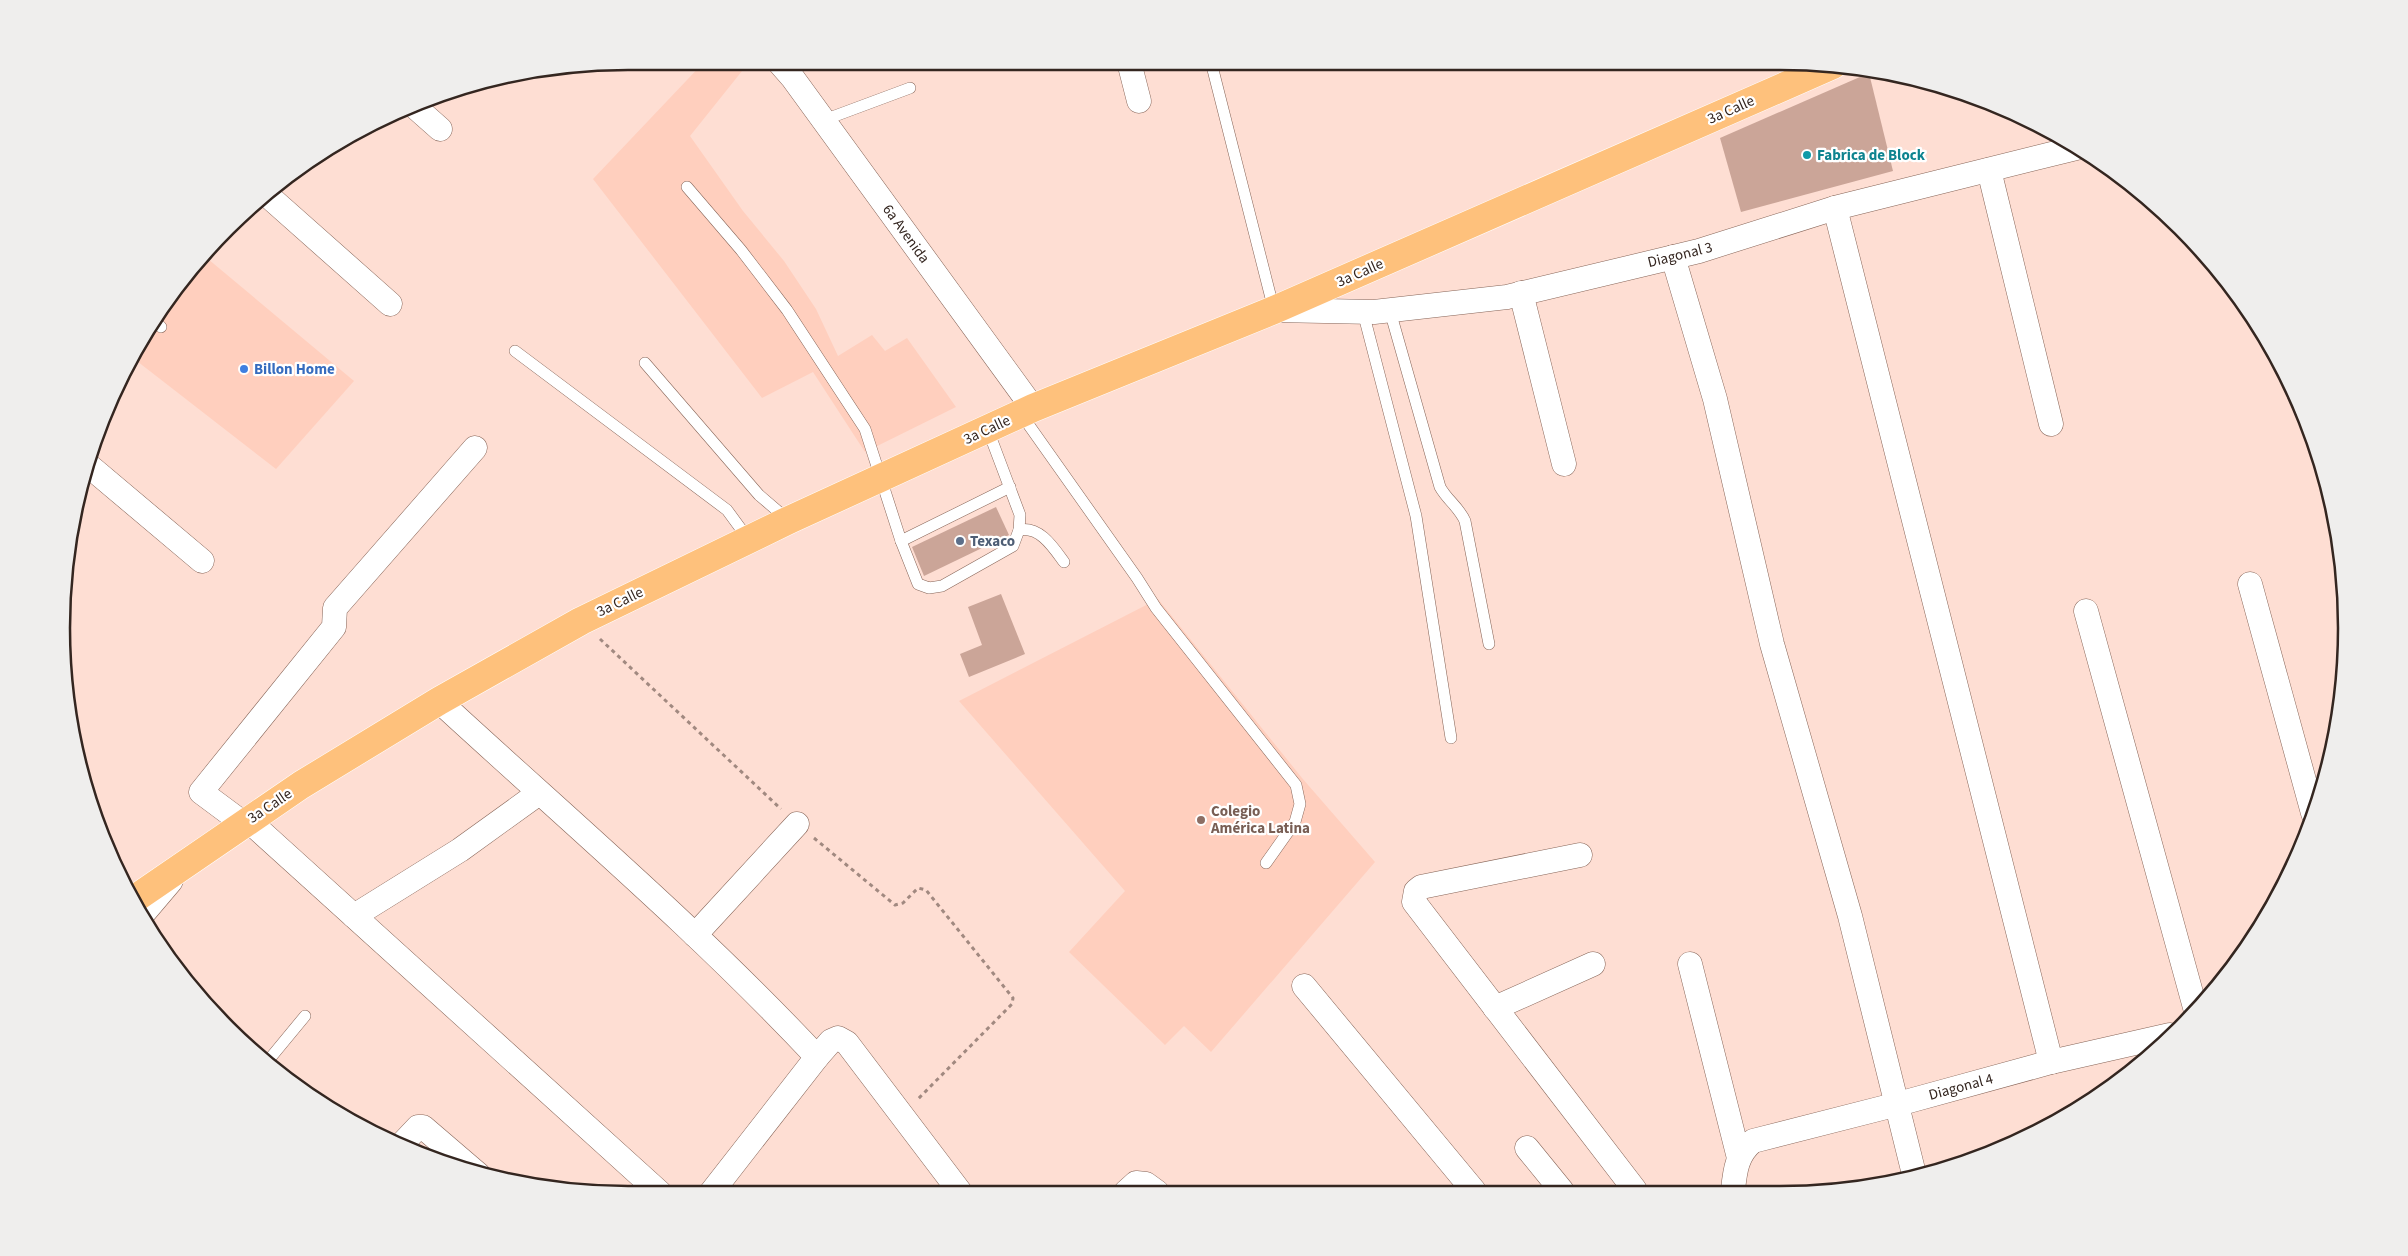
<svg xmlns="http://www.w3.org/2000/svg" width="2408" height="1256" font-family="'Source Sans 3',sans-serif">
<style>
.built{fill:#ffcfbe}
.building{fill:#cba598}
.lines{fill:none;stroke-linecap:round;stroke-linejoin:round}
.lane-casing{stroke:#876558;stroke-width:12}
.street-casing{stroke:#876558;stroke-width:25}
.secondary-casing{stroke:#876558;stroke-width:29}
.primary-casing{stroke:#fff;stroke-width:29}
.path{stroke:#a18980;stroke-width:3;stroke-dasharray:4 4;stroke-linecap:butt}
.lane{stroke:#fff;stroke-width:11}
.street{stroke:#fff;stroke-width:24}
.secondary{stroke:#fff;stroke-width:28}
.primary{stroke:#fec17c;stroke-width:28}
.culture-dot{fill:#0f9aa8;stroke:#fff;stroke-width:2}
.shop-dot{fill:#3f7fe0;stroke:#fff;stroke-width:2}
.service-dot{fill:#5c6f8a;stroke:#fff;stroke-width:2}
.education-dot{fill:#8d6e63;stroke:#fff;stroke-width:2}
.labels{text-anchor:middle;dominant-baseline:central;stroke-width:4.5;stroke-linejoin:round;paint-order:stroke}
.street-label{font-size:15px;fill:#342620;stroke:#fff}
.culture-label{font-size:15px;font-weight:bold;fill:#0d838f;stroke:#fff;text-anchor:start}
.shop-label{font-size:15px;font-weight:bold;fill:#366cbe;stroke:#fff;text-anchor:start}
.service-label{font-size:15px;font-weight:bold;fill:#4e5e75;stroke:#fff;text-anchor:start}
.education-label{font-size:15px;font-weight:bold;fill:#785e54;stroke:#fff;text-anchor:start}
.rim{fill:none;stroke:#342620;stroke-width:2.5}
</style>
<rect width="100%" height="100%" fill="#feded3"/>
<g class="built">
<polygon points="705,61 750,61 690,136 743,211 784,261 816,309 838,356 872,335 885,351 907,338 956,407 865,452 813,372 762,398 593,179"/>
<polygon points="202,254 354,381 276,469 133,358 157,313"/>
<polygon points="1158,599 1302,778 1375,862 1211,1052 1184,1026 1165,1045 1069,952 1125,891 959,701"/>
</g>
<g class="building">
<polygon points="1869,73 1893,171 1741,212 1720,138"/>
<polygon points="996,507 1009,535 924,576 912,547"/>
<polygon points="1001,594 1025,654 969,677 960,654 982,645 968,607"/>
</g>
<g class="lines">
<defs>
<g id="lane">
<polyline points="1211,62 1274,310"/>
<polyline points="824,120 910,88"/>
<polyline points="687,187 741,250 787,310 865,429 901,541 918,584 929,588 942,586 1013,546 1019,530 1020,515 988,430"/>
<path d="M1390,311L1440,487C1447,500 1459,507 1465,521L1489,644"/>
<polyline points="1363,312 1416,516 1451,738"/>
<polyline points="153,320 161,327"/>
<polyline points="515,351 727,510 749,540"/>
<polyline points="645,363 759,495 787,519"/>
<polyline points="1021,414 1137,578 1156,608 1296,785 1300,804 1295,822 1266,863"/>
<path d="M1019,530C1040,526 1053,547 1064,562"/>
<polyline points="901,541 1010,487"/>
<polyline points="267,1062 305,1016"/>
</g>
<g id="street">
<polyline points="778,61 792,77 1033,408"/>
<polyline points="1129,62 1139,101"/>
<polyline points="414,106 440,129"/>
<polyline points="1989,170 2051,424"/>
<polyline points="266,194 390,304"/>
<polyline points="1835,208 2051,1062"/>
<polyline points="1673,257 1715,399 1772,644 1850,916 1914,1174"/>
<polyline points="1521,293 1564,464"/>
<polyline points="1274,310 1374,312 1507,297 1699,251 1835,208 2076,148"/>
<polyline points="88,465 202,561"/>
<polyline points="2250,584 2313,813"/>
<polyline points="2086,611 2196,1011"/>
<path d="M439,701C566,818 699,931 817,1057"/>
<polyline points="249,821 660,1193"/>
<polyline points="244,824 201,792 334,627 335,608 475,448"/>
<polyline points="1580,855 1421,887 1416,891 1414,902 1635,1190"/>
<polyline points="354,916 460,850 539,793"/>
<polyline points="695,935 797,824"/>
<polyline points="1690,964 1739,1158"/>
<polyline points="1304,986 1474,1191"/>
<polyline points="1495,1008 1593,964"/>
<polyline points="401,1145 418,1127 423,1127 479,1175"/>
<polyline points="1527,1148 1562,1191"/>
<path d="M1733,1190C1735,1170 1737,1154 1753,1141L1898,1104L2051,1062L2170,1035"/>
<polyline points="1126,1192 1136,1183 1146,1184 1157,1192"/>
<polyline points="711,1193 817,1057 831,1041 838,1038 847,1043 960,1192"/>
</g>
<polyline id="secondary" points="141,913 169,880"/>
<polyline id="primary" points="133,900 301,785 439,701 581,621 789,520 1033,408 1274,310 1833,65"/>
</defs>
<use href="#lane" class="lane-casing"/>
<use href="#street" class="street-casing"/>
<use href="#secondary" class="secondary-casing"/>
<use href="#primary" class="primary-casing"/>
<g class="path">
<polyline points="600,639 781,809"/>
<polyline points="814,838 895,905 903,903 918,888 926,890 1013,998 1012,1004 917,1100"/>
</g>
<use href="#lane" class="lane"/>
<use href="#street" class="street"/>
<use href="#secondary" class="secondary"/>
<use href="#primary" class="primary"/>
</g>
<circle class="culture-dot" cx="1807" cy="155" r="5"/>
<circle class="shop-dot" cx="244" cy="369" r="5"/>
<circle class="service-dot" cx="960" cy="541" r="5"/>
<circle class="education-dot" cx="1201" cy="820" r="5"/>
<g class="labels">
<g class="street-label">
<text transform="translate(1731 110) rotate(-24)">3a Calle</text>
<text transform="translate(906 234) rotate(54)">6a Avenida</text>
<text transform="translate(1680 255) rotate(-14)">Diagonal 3</text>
<text transform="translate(1360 273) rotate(-24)">3a Calle</text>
<text transform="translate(987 430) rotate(-25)">3a Calle</text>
<text transform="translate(620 602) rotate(-26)">3a Calle</text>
<text transform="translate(270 806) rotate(-34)">3a Calle</text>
<text transform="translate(1961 1087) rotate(-15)">Diagonal 4</text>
</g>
<g class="culture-label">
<text x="1817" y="155">Fabrica de Block</text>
</g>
<g class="shop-label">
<text x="254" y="369">Billon Home</text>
</g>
<g class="service-label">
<text x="970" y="541">Texaco</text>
</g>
<g class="education-label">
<text x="1211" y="811">Colegio<tspan x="1211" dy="17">América Latina</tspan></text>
</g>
</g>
<path d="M0 0H2408V1256H0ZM628 70H1780A558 558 0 0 1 2338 628V628A558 558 0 0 1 1780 1186H628A558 558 0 0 1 70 628V628A558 558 0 0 1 628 70Z" fill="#efeeed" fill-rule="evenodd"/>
<path class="rim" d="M628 70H1780A558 558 0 0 1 2338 628V628A558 558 0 0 1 1780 1186H628A558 558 0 0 1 70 628V628A558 558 0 0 1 628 70Z"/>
</svg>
